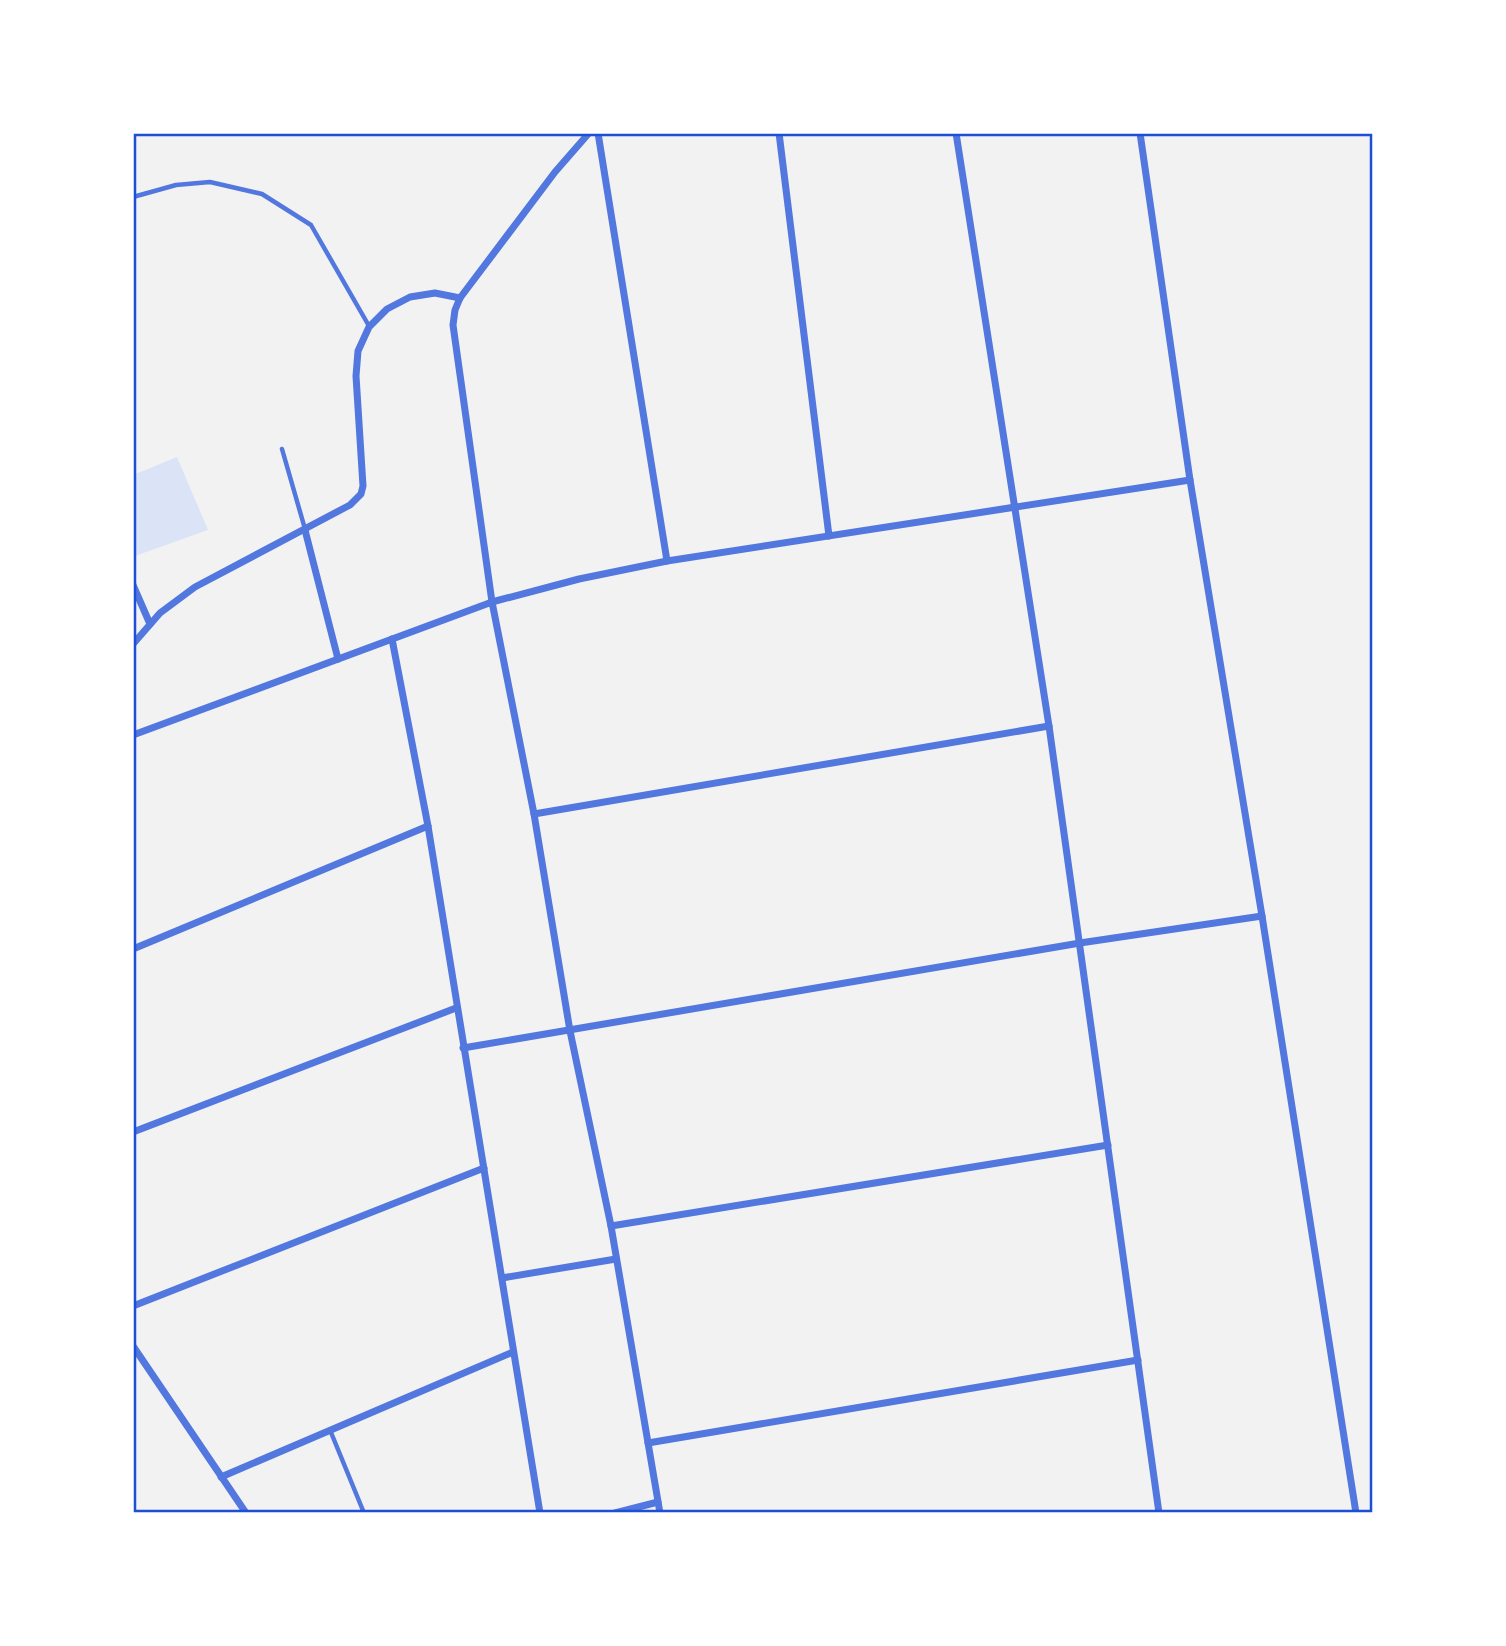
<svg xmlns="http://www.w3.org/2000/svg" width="1506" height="1646" font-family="'PT Sans',sans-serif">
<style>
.green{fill:#dbe4f7}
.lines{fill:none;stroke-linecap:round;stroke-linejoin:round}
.service{stroke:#5277de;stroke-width:4.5}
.minor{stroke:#5277de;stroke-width:7}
.neatline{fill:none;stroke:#1d4ed8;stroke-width:2.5}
</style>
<rect width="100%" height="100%" fill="#f2f2f2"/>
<polygon class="green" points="177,457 208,530 135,556 133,551 133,475"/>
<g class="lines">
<g class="service">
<polyline points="133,197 176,185 210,182 262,194 311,225 369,326"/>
<polyline points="282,449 305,529"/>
<polyline points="330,1430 364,1513"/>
</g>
<g class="minor">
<polyline points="589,133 555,172 460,298 455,310 453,325 492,602 534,814 570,1031 611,1226 660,1513"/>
<polyline points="598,133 667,561"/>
<polyline points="779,133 829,536"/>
<polyline points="956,133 1049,726 1159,1513"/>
<polyline points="1140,133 1190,480 1262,916 1356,1513"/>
<polyline points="305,530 338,659"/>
<polyline points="133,585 150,624"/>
<polyline points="392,639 428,826 540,1513"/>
<polyline points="133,644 160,613 195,587 350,505 361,494 363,486 356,376 358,351 369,327 387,309 410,297 435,293 460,298"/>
<polyline points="133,735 492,602 579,579 667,561 1190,480"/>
<polyline points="534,814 1049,726"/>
<polyline points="133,949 428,826"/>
<polyline points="463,1048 1080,943 1262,916"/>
<polyline points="133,1132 456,1008"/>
<polyline points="611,1226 1108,1145"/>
<polyline points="502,1278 616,1259"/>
<polyline points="133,1306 484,1168"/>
<polyline points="133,1346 246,1513"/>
<polyline points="648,1443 1138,1360"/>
<polyline points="221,1477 513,1352"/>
<polyline points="615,1513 658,1502"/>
</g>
</g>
<rect width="1506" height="1646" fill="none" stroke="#ffffff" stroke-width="270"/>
<rect x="135" y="135" width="1236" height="1376" class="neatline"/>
</svg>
